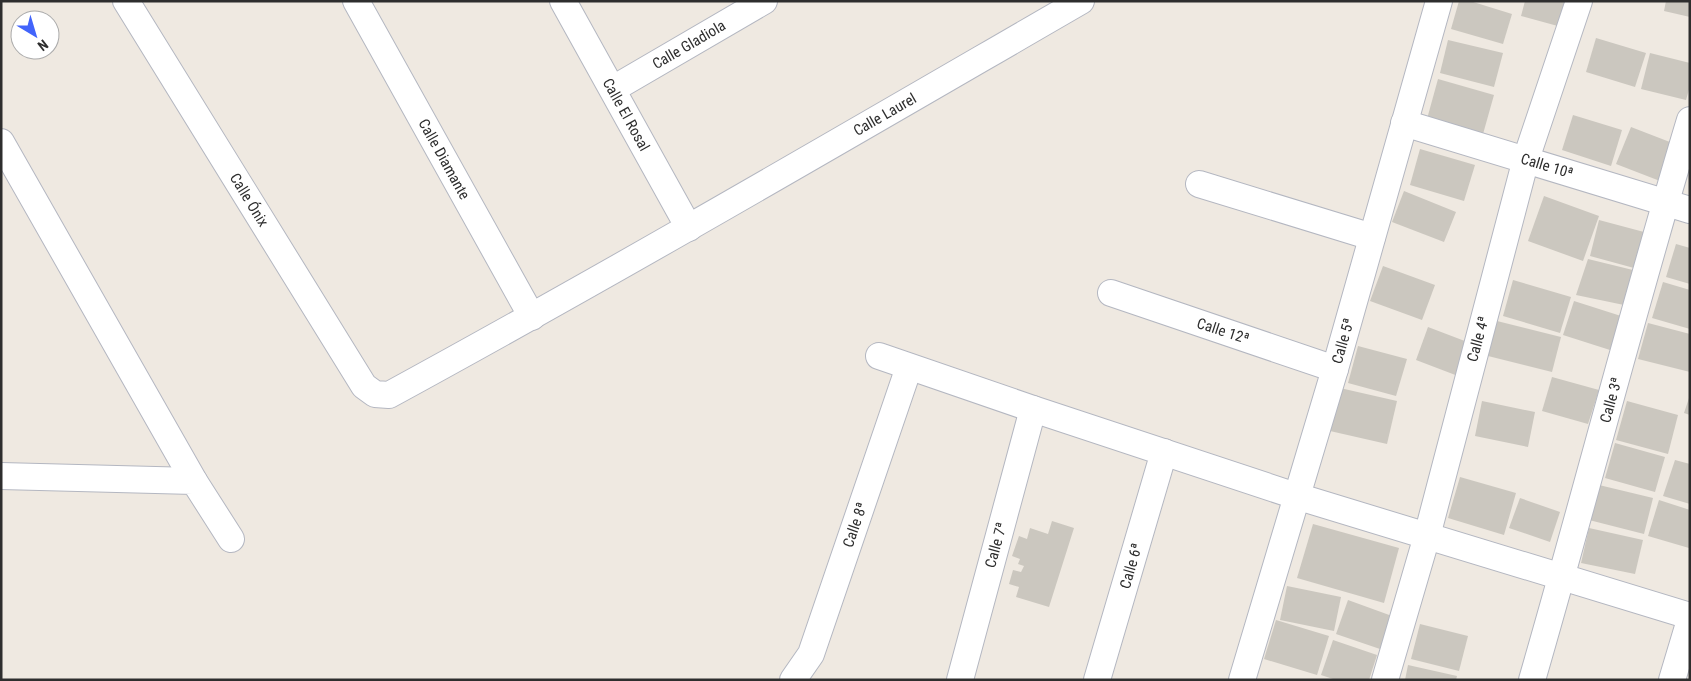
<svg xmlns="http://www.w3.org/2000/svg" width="1691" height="681" font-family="'Roboto Condensed',sans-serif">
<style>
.building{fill:#cbc7bf}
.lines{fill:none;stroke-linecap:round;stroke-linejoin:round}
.street-casing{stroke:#b4b7c1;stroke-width:28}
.street{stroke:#fff;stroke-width:26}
.labels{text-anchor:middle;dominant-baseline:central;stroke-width:4;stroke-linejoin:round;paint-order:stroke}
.street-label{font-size:15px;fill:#2e2e2e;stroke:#fff}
</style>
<rect width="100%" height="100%" fill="#efe9e1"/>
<g class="building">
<polygon points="1459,1 1470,1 1512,14 1503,44 1451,29"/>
<polygon points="1525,1 1572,1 1565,28 1521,16"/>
<polygon points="1666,1 1690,1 1690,17 1664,11"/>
<polygon points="1596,38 1646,53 1635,87 1586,72"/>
<polygon points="1448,40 1503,53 1494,87 1440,73"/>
<polygon points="1650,53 1690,63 1690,86 1686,100 1641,89"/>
<polygon points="1438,79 1494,95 1483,134 1427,119"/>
<polygon points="1573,115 1622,130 1611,166 1562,150"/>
<polygon points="1631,127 1675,144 1660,181 1616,164"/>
<polygon points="1420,149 1475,165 1464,201 1410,185"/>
<polygon points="1404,191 1456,212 1444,242 1392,222"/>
<polygon points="1544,196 1599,216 1583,261 1528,241"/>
<polygon points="1599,220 1644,232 1634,268 1590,256"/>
<polygon points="1676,244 1690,248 1690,284 1666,277"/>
<polygon points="1588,259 1637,271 1624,305 1576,295"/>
<polygon points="1383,266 1435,285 1422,320 1370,301"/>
<polygon points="1513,280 1571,297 1560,333 1503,316"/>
<polygon points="1663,282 1690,290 1690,329 1652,318"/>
<polygon points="1574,301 1621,316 1610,350 1563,335"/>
<polygon points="1497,321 1561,337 1552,372 1488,356"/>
<polygon points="1648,323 1690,334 1690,372 1638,359"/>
<polygon points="1428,327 1470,343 1458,376 1416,360"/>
<polygon points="1358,346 1407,359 1396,396 1348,383"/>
<polygon points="1552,377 1599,390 1588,424 1542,411"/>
<polygon points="1340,388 1397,401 1387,444 1330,431"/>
<polygon points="1689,398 1690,398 1690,415 1684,413"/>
<polygon points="1482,401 1535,412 1528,447 1475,436"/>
<polygon points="1627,401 1678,415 1668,454 1616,440"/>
<polygon points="1615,443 1665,457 1655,492 1605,478"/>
<polygon points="1675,460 1690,464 1690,504 1663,496"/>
<polygon points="1460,477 1516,493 1504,535 1448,518"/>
<polygon points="1599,485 1653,498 1644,534 1589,520"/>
<polygon points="1520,498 1560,512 1550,542 1509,528"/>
<polygon points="1659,500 1690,510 1689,548 1648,536"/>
<polygon points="1052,521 1074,528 1049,607 1016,597 1019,587 1009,584 1013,570 1021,572 1024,566 1018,564 1020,559 1012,556 1019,536 1027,539 1030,528 1048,534"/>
<polygon points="1313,524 1399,548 1384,603 1297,578"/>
<polygon points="1589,528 1643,540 1635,574 1581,563"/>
<polygon points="1287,586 1341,597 1334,631 1280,620"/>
<polygon points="1348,600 1392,616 1380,649 1336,634"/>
<polygon points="1276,620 1329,636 1317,675 1264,659"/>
<polygon points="1420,624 1468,636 1459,671 1411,659"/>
<polygon points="1333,640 1377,655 1369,680 1336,680 1321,675"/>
<polygon points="1408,665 1457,676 1456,680 1405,680"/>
</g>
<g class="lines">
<defs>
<g id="street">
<path id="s1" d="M126,1L364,386L375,394L389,395C622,268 851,134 1081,1"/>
<path id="s2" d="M356,1L532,317"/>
<path id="s3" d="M563,1L689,228"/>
<path id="s4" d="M613,89L764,1"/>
<polyline points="1404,123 1690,210"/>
<polyline points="1,142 194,481"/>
<polyline points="1199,184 1372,237"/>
<polyline points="1111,293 1335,369"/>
<polyline points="879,356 1033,409 1296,496 1690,616"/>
<polyline points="1,476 194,481 231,539"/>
<polyline points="793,680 811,654 909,367"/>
<polyline points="960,680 1033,409"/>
<polyline points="1097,680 1164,452"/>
<polyline points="1242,680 1335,369 1439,1"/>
<polyline points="1385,680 1427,536 1526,159 1579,1"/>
<path d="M1532,680C1586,494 1634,305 1690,120"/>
<polyline points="1672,680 1690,620"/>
</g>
</defs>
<use href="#street" class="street-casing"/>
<use href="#street" class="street"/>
</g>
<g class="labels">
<g class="street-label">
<text stroke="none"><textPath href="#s4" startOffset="88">Calle Gladiola</textPath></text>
<text stroke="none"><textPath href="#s3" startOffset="130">Calle El Rosal</textPath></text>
<text stroke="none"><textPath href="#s1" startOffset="1050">Calle Laurel</textPath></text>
<text stroke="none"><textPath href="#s2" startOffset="181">Calle Diamante</textPath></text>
<text transform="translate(1547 166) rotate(17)">Calle 10ª</text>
<text stroke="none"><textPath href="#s1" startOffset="234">Calle Ónix</textPath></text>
<text transform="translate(1223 331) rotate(18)">Calle 12ª</text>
<text transform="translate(1478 339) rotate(-75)">Calle 4ª</text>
<text transform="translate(1343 341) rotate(-74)">Calle 5ª</text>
<text transform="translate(1611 400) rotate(-75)">Calle 3ª</text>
<text transform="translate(855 525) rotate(-71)">Calle 8ª</text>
<text transform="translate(996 545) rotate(-75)">Calle 7ª</text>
<text transform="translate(1131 566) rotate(-74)">Calle 6ª</text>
</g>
</g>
<rect width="1691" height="681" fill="none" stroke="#2e2e2e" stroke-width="5"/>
<g transform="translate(35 35) rotate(142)"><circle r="24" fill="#ffffff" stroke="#ababab"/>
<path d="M0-4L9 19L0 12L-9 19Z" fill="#4264fb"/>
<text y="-8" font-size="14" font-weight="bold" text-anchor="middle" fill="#2e2e2e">N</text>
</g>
</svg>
